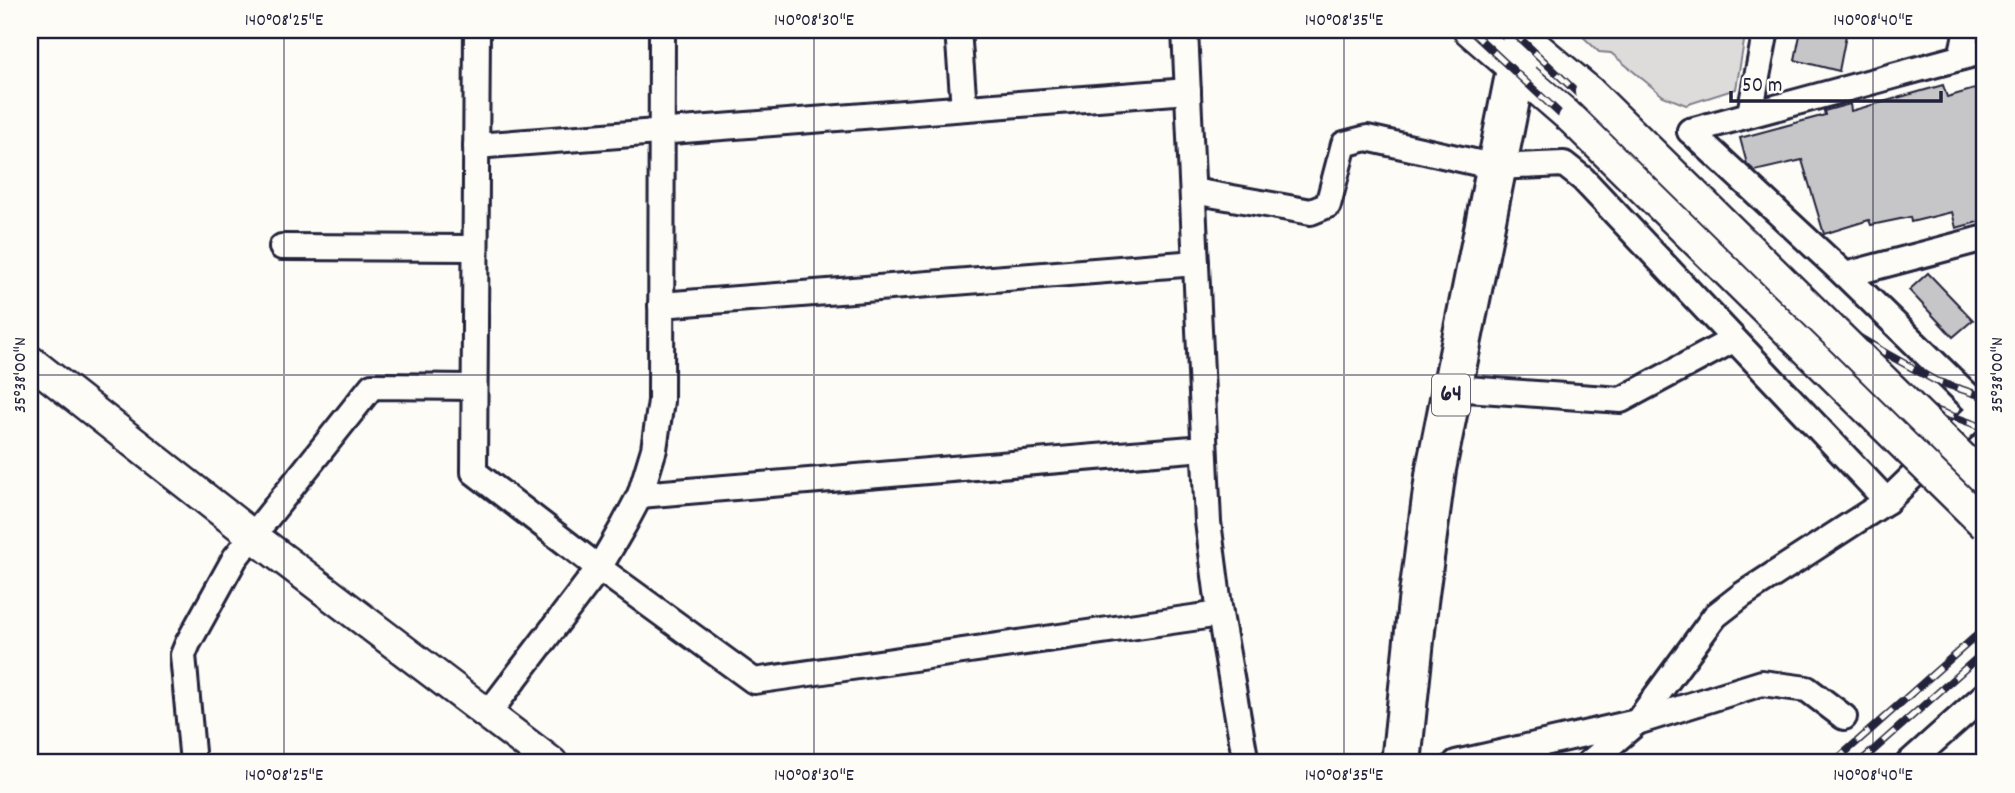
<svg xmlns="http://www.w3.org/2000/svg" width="2015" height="793" font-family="Dekko,sans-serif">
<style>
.green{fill:#dddcdb;stroke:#807f8b;stroke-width:2}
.building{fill:#c6c6c8;stroke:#22223b;stroke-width:2}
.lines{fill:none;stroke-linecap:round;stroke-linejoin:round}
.minor-casing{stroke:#22223b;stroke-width:30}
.tertiary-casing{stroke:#22223b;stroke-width:35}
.primary-casing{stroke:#22223b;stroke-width:44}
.minor{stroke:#fdfcf7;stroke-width:24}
.tertiary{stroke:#fdfcf7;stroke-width:30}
.primary{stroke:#fdfcf7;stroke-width:38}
.rail-casing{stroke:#22223b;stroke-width:8}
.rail{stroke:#fdfcf7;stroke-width:5;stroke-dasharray:16;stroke-linecap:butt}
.tertiary-bridge-casing{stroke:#22223b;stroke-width:35;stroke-linecap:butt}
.tertiary-bridge{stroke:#fdfcf7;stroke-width:30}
.ticks{fill:none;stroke:#22223b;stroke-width:2;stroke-opacity:0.45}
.labels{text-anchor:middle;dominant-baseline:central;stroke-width:5;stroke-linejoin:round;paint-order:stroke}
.shield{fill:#fdfcf7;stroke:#646373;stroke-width:2}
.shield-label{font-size:24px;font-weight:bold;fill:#22223b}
.neatline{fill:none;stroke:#22223b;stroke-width:2.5}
.ticks-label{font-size:18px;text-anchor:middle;fill:#22223b}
</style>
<rect width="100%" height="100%" fill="#fdfcf7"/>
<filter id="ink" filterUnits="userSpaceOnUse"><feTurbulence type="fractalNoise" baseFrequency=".0143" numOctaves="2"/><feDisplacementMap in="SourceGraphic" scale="14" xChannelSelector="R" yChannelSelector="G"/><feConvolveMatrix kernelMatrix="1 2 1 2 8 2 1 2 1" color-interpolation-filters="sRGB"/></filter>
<g filter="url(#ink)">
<polygon class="green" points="1576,30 1746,30 1736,89 1686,105 1663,96 1611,53 1599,52"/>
<g class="building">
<polygon points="1801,30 1847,30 1839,71 1795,60"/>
<polygon points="1943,85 1947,97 1985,86 1985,220 1956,228 1952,212 1911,222 1910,217 1871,225 1869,220 1824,234 1802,160 1755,171 1747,164 1740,138 1825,115 1824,111 1850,104 1851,111"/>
<polygon points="1928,273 1973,320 1953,337 1909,290"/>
</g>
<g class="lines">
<defs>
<g id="minor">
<polyline points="477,30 474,472 599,568 754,681 1220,614"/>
<polyline points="958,30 964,108"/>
<polyline points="1185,30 1208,522 1220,614 1246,763"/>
<polyline points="1961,57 1967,30"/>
<polyline points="1750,113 1766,30"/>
<polyline points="1690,131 1845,275 1982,409"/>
<polyline points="1690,131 1985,51"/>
<polyline points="476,146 1188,91"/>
<polyline points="1193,191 1311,212 1328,205 1344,144 1367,138 1496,167 1564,164 1583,179 1887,501"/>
<polyline points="282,247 474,248"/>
<polyline points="1845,275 1985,238"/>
<polyline points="661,305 1196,263"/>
<polyline points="1452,388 1621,400 1733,340"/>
<polyline points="640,495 1204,448"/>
<polyline points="487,715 599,568 624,525 640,495 654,449 661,401 662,30"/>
<polyline points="193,763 183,655 188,643 235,558 372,386 474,387"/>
<polyline points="1456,763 1637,722 1762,683 1807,689 1844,717"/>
<polyline points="1589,763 1637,722 1715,616 1742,595 1887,501 1985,406"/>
<polyline points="1909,763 1985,695"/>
</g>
<g id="tertiary">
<polyline points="1469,30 1573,120"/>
<polyline points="1516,30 1590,92"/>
<polyline points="30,361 253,536 552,763"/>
</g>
<polyline id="primary" points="1401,763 1418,602 1436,469 1524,30"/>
</defs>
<use href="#minor" class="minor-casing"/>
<use href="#tertiary" class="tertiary-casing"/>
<use href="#primary" class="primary-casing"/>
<use href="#minor" class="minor"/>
<use href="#tertiary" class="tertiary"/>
<use href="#primary" class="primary"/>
<defs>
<g id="rail">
<polyline points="1470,30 1791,329 1888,393 1985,428"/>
<polyline points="1511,30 1773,278 1828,319 1887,354 1936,381 1985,397"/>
<polyline points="1833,763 1985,628"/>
<polyline points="1859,763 1985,651"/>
</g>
</defs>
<use href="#rail" class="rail-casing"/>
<use href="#rail" class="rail"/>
<defs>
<g id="tertiary-bridge">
<polyline points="1590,92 1985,480"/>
<polyline points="1573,120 1985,525"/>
</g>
</defs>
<use href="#tertiary-bridge" class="tertiary-bridge-casing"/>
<use href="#tertiary-bridge" class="tertiary-bridge"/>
</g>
</g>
<path class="ticks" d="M284,30V763M814,30V763M1344,30V763M1873,30V763M30,375H1985"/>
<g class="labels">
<rect class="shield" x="1432" y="374.5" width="38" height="41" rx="5"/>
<g class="shield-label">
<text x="1451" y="395">64</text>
</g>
</g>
<rect width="2015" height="793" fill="none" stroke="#fdfcf7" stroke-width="77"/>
<path d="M1731 91v10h210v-10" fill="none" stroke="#22223b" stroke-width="3.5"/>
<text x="1742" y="91" font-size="21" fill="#22223b" stroke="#fdfcf7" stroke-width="5" paint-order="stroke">50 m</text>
<rect x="38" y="38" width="1938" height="716" class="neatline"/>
<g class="ticks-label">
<text x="284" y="25">140°08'25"E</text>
<text x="814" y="25">140°08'30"E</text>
<text x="1344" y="25">140°08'35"E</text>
<text x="1873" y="25">140°08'40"E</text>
<text transform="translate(19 375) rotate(-90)" y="6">35°38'00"N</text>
<text transform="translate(1996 375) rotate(-90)" y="6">35°38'00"N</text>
<text x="284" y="780">140°08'25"E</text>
<text x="814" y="780">140°08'30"E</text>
<text x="1344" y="780">140°08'35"E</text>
<text x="1873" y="780">140°08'40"E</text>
</g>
</svg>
